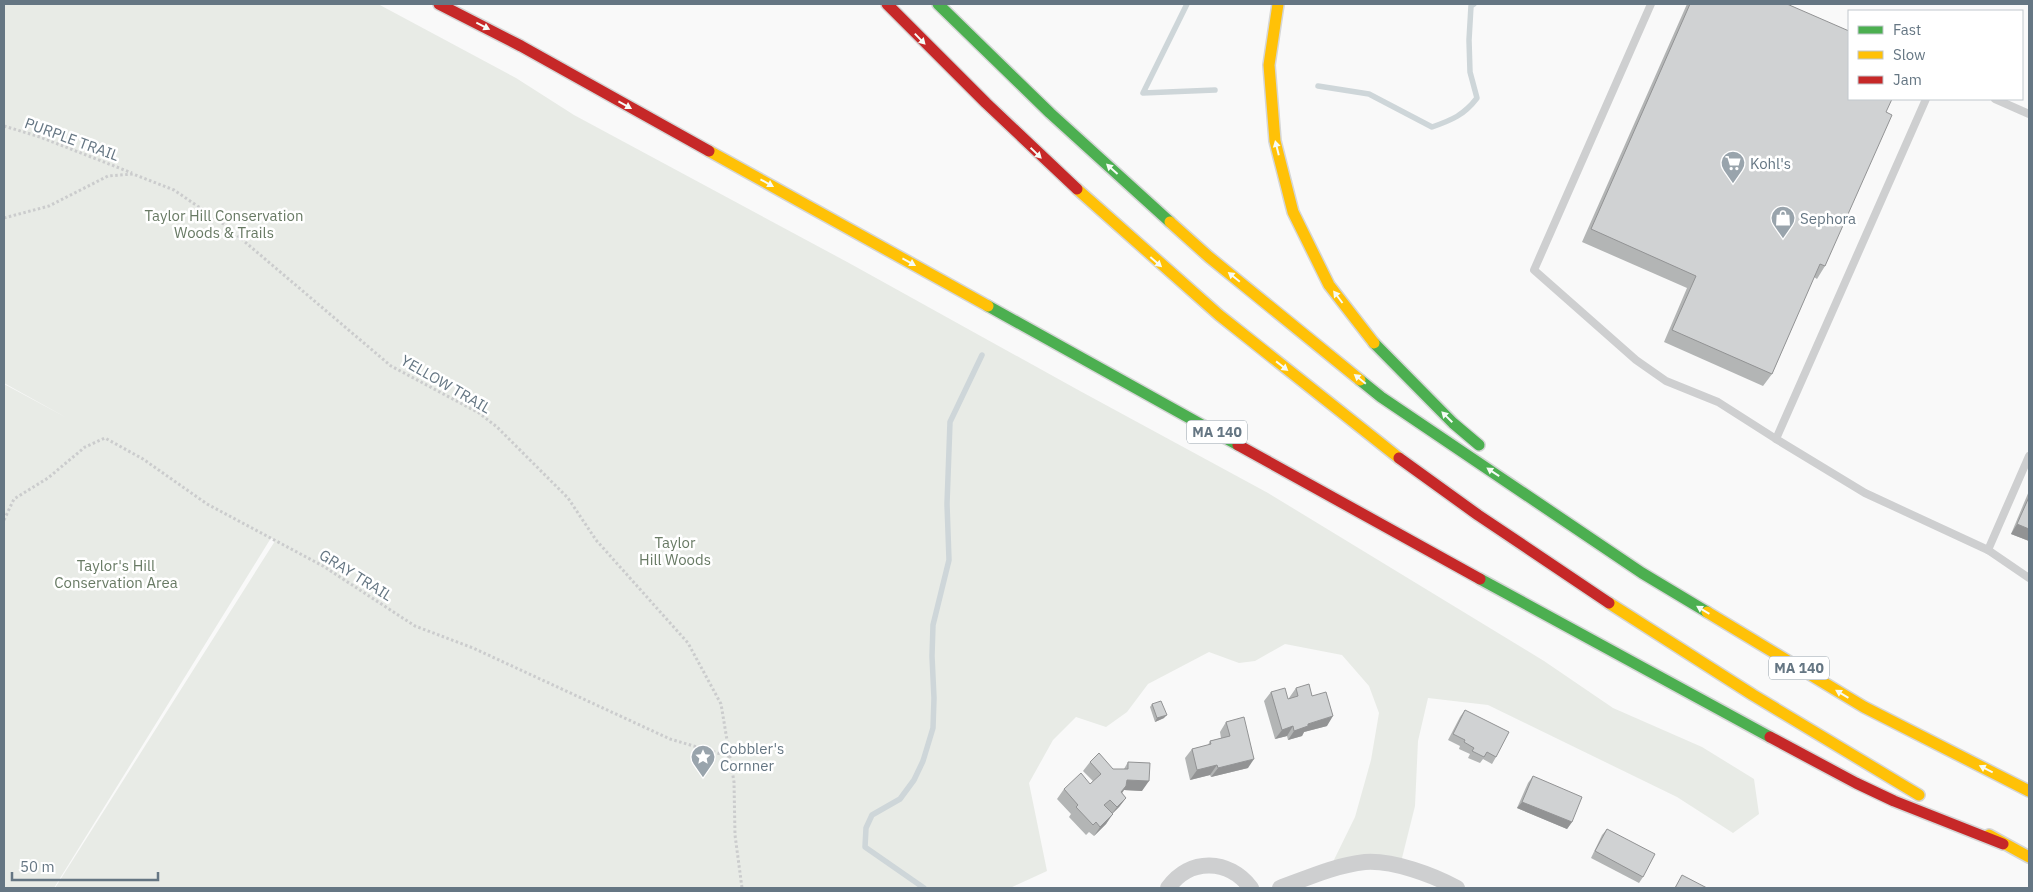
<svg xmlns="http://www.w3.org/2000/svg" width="2033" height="892" font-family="'IBM Plex Sans',sans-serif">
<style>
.green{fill:#e8ebe6}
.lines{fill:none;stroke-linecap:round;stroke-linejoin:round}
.stream{stroke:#ced6d9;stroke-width:5.5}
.fast-casing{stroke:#d5d6d6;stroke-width:14}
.slow-casing{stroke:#d5d6d6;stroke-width:14}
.jam-casing{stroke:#d5d6d6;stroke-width:14}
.path{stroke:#cbcccd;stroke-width:3;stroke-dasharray:2.5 2.5;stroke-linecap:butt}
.lane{stroke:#cecfd0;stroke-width:8}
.street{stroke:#cecfd0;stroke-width:16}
.fast{stroke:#4caf50;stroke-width:11}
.slow{stroke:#ffc107;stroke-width:11}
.jam{stroke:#c62828;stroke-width:11}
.wall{fill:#b3b5b5}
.shaded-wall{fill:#929394}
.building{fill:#d0d2d3;stroke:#929394}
.oneway{fill:#f6fbf6}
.labels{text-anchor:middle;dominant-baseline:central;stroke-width:5;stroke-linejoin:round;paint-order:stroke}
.shield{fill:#fff;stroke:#939fa8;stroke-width:1}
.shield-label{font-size:14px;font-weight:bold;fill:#657683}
.street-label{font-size:15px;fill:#657683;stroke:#fff}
.poi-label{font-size:15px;fill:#657683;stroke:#fff;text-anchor:start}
.park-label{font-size:15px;fill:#687a64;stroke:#fff}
</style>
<rect width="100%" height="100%" fill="#f9f9f9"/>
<polygon class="green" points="4,4 378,4 516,78 574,115 849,263 1080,391 1268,493 1544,661 1613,708 1702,747 1754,779 1759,814 1733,833 1677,797 1488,705 1428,698 1418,741 1415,806 1400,866 1329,870 1355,817 1371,760 1379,713 1369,686 1342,655 1285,644 1255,661 1239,663 1209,652 1148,684 1127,712 1106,727 1076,717 1053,740 1029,783 1047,871 1010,888 55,888 275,541 271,538 54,888 4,888 4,384 67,418 4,383"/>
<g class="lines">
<g class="stream">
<polyline points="1187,4 1143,93 1215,90"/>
<path d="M1318,86L1369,94L1432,127C1452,120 1464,115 1477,98L1470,72L1469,40L1471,6L1474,4"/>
<polyline points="924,888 865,847 866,828 872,815 900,799 914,780 923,761 933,728 934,698 932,656 933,625 949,560 947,504 950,422 982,355"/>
</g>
<defs>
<g id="fast">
<polyline points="938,4 1050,113 1170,222"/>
<polyline points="988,306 1238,445"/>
<polyline points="1374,343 1453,423 1479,445"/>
<polyline points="1360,380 1381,397 1642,573 1707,612"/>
<polyline points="1480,579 1770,737"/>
</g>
<g id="slow">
<polyline points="1278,4 1269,65 1275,141 1293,212 1329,285 1374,343"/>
<polyline points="709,151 988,306"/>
<polyline points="1077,189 1219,315 1399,458"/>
<polyline points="1170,222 1209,257 1360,380"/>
<polyline points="1609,603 1753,695 1919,795"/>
<polyline points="1707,612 1864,707 2029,791"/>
<polyline points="1989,835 2029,857"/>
</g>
<g id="jam">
<polyline points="439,4 521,46 709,151"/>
<polyline points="887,4 986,103 1077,189"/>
<polyline points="1238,445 1480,579"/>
<polyline points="1399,458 1478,515 1609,603"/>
<polyline points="1770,737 1856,783 1894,801 2003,844"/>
</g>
</defs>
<use href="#fast" class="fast-casing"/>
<use href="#slow" class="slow-casing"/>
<use href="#jam" class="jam-casing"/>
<g class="path">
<polyline points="4,126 40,137 132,173"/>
<polyline points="4,218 49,206 108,176 133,174 174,190 225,225 391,366 479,413 497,427 568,498 596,540 688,643 721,704 734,782 735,835 742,888"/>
<polyline points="4,520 14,499 48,478 85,447 105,438 143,459 207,504 323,566 415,626 473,648 670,739 731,757"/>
</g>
<g class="lane">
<polyline points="1651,4 1534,270 1636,360 1666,381 1718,402 1776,439"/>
<polyline points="1926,99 1776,439 1865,493 1988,550"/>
<polyline points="1995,99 2029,114"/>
<polyline points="2029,456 1988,550 2029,578"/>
</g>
<g class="street">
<path d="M1168,888C1190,857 1229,859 1251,888"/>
<path d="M1280,888C1307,878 1336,865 1365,862C1393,860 1433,875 1457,888"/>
</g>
<use href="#fast" class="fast"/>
<use href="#slow" class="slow"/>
<use href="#jam" class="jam"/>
</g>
<g class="wall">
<polygon points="1687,4 1787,4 1886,112 1825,266 1817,279 1814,277 1772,374 1763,386 1664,342 1687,288 1582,242"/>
<polygon points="2029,491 2029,541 2011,534"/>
<polygon points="1296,688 1312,696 1327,726 1304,732 1302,736 1288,740 1287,736 1275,739 1264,701 1271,692 1288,699 1290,699 1289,698"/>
<polygon points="1152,704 1164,718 1155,722 1150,707"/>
<polygon points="1465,710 1496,757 1492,764 1483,759 1480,763 1468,758 1470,754 1459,749 1460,746 1448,740 1460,717"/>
<polygon points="1226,722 1248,768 1211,777 1210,775 1190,780 1185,758 1192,749 1208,745 1210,741 1221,738 1220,732"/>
<polygon points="1090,762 1113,769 1124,769 1128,762 1142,791 1124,790 1122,793 1126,798 1119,807 1112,814 1106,824 1094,836 1089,832 1086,835 1069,817 1071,814 1057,799 1064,789 1090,784 1093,781 1083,771"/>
<polygon points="1533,776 1572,822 1567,829 1517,808 1528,783"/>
<polygon points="1607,829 1643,877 1639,883 1591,858 1602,835"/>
</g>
<g class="shaded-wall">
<polygon points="2017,524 2029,529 2029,541 2011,534"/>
<polygon points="1167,715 1164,718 1155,722 1157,718"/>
<polygon points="1333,716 1327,726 1304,732 1302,736 1288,740 1294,731 1308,724"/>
<polygon points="1293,726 1287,736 1275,739 1282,730"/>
<polygon points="1254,759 1248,768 1211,777 1218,768"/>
<polygon points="1217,765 1210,775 1190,780 1197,770"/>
<polygon points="1127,780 1149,781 1142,791 1124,790 1120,796 1114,802"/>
<polygon points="1126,798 1119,807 1110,816 1117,807"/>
<polygon points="1522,802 1572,822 1567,829 1517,808"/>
<polygon points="1113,814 1106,824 1094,836 1100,827"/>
</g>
<g class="building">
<polygon points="1690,4 1787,4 1849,31 1849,99 1892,99 1886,112 1892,115 1825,266 1820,264 1772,374 1672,330 1696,276 1591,229"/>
<polygon points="2029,497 2029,529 2017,524"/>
<polygon points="1309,684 1312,696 1326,692 1333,716 1308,724 1308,726 1294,731 1293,726 1282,730 1271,692 1285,688 1288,699 1298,696 1296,688"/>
<polygon points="1161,701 1167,715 1157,718 1152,704"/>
<polygon points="1465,710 1509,732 1496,757 1487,752 1484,757 1472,751 1474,748 1464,742 1465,740 1453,734"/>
<polygon points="1244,717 1254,759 1218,768 1217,765 1197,770 1192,749 1211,744 1210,741 1230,736 1226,722"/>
<polygon points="1099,753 1113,769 1128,769 1128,762 1150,763 1149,781 1127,780 1126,786 1121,792 1126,798 1117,807 1110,800 1104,805 1113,814 1100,827 1096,822 1093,825 1076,807 1078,805 1064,789 1081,773 1090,784 1101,774 1090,762"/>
<polygon points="1533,776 1582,797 1572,822 1522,802"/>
<polygon points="1607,829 1655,854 1643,877 1595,851"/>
<polygon points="1682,875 1707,888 1675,888"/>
</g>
<defs><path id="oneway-solid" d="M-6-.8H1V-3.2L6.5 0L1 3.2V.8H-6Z" transform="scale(1.25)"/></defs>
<g class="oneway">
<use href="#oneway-solid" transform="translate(483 26) rotate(27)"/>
<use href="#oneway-solid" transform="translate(920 39) rotate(46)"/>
<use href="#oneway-solid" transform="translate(625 105) rotate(29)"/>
<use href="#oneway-solid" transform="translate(1277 148) rotate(-104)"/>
<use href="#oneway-solid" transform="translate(1036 153) rotate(44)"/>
<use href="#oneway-solid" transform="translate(1112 169) rotate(-138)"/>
<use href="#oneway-solid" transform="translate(767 183) rotate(29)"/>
<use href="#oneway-solid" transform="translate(909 262) rotate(29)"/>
<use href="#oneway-solid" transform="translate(1156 262) rotate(41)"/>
<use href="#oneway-solid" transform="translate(1234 277) rotate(-141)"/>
<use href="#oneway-solid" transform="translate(1338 297) rotate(-127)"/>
<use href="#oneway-solid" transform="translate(1282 366) rotate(38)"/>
<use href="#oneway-solid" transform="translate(1360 379) rotate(-141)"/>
<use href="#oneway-solid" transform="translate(1447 417) rotate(-135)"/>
<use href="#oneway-solid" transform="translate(1493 472) rotate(-146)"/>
<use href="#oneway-solid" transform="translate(1703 610) rotate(-149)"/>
<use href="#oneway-solid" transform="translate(1842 694) rotate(-149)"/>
<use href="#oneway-solid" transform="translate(1986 769) rotate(-153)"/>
</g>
<defs>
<symbol id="supermarket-pin" viewBox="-11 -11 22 30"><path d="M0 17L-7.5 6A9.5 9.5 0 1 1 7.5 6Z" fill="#99a4ac" stroke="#fff"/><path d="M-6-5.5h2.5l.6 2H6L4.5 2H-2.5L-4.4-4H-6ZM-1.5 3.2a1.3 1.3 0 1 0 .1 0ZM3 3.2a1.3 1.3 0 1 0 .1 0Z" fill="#fff"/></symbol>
<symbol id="shop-pin" viewBox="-11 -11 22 30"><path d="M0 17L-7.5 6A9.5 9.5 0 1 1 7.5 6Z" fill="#99a4ac" stroke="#fff"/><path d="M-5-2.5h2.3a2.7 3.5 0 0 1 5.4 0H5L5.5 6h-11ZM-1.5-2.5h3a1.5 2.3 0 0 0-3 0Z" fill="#fff"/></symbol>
<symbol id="sight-pin" viewBox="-11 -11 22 30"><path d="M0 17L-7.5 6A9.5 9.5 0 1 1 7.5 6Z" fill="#99a4ac" stroke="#fff"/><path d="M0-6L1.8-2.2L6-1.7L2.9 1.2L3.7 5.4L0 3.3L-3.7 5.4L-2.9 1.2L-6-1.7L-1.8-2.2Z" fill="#fff"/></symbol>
</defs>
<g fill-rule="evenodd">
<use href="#supermarket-pin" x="1719" y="149" width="28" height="38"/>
<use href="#shop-pin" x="1769" y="204" width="28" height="38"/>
<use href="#sight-pin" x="689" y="743" width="28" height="38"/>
</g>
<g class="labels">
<g class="shield">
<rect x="1187" y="420.5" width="60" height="23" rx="4"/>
<rect x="1769" y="656.5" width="60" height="23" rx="4"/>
</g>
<g class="shield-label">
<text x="1217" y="432">MA 140</text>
<text x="1799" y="668">MA 140</text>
</g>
<g class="street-label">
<text transform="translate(72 139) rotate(20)">PURPLE TRAIL</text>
<text transform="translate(446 384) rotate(30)">YELLOW TRAIL</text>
<text transform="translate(356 575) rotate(32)">GRAY TRAIL</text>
</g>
<g class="poi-label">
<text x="1750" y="163">Kohl's</text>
<text x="1800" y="218">Sephora</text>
<text x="720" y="748">Cobbler's<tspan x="720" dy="17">Cornner</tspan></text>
</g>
<g class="park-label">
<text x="224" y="215">Taylor Hill Conservation<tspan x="224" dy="17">Woods &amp; Trails</tspan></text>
<text x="675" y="542">Taylor<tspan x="675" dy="17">Hill Woods</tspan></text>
<text x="116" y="565">Taylor's Hill<tspan x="116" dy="17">Conservation Area</tspan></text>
</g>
</g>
<rect width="2033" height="892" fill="none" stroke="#657683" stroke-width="10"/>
<rect x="1848" y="10" width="175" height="90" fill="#ffffff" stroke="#c1c8cd"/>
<rect x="1858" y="26" width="25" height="8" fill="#4caf50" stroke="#c1c8cd"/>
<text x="1893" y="35" font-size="15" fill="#657683">Fast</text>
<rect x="1858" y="51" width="25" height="8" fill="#ffc107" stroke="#c1c8cd"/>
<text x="1893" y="60" font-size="15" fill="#657683">Slow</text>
<rect x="1858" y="76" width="25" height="8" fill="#c62828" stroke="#c1c8cd"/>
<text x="1893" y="85" font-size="15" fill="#657683">Jam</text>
<path d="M12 872v8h146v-8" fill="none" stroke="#657683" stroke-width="2.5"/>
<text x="20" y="872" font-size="15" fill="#657683" stroke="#ffffff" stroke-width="4" paint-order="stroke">50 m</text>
</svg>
